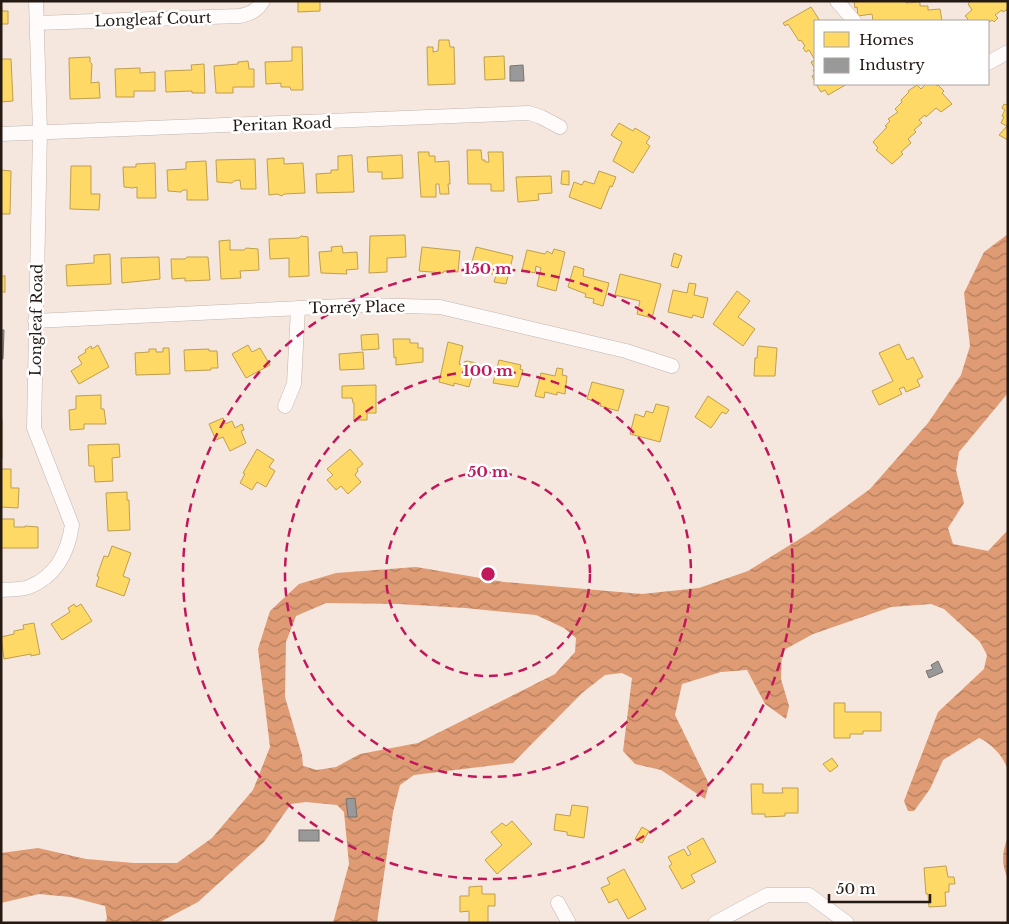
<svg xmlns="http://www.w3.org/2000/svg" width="1009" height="924" font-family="'Libre Baskerville',serif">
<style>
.water{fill:url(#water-waves);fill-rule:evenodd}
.homes{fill:#ffd966;stroke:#be9f4d}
.industry{fill:#999;stroke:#767371}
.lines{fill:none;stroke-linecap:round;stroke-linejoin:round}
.minor-casing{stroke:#c2b6af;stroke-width:15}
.minor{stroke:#fefbfa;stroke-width:14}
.ring{fill:none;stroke:#c2185b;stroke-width:2.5;stroke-dasharray:9 6}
.labels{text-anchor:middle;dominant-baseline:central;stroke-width:5;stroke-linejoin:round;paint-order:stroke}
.street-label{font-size:15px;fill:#251913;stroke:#fff}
.centre{fill:#c2185b;stroke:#fff;stroke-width:2.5}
.ring-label{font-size:15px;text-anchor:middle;font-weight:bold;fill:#c2185b;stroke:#fff;stroke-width:5;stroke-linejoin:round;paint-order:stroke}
</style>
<defs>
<pattern id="water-waves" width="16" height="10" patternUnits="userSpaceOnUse" patternTransform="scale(1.25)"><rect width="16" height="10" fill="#de9b74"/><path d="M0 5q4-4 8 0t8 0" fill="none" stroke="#b47e5e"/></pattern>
</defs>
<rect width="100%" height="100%" fill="#f5e6de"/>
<g class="water">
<path d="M1008,234V393L959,452L956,470L964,503L948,528L953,544L988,551L1008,530V770C1003,756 992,744 979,738L943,760L930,789L914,811H908L904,801L938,712L984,669L987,655L980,642L944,609L931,604L891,607L813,634L782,651L781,679L789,706L786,719L765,704L747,670L721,672L682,684L675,715L709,784L705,799L661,770L635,764L623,751L632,678L622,673L605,675L582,693L513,763L414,775L400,785L393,812L377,923H333L349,864L344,812L337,805L306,802L291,804L264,842L198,902L158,923H105L107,918L105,906L71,897L39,894L1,903V853L38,848L86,859L134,863H177L212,838L253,790L270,747L258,649L270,611L299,584L336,573L416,567L504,582L642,594L699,588L748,571L811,532L870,489L928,423L961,375L970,346L964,293L984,252ZM326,603L399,604L465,608L536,615L564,628L576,638L575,652L555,674L418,743L360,754L336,767L317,770L303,766L302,755L285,697L286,642L296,616Z"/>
<path d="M1008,837V879C1001,865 1002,851 1008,837Z"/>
</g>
<g class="homes">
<polygon points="1,1 2,11 8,11 8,24 1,24"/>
<polygon points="298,1 320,1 320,11 298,12"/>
<polygon points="854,1 906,1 906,3 920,2 920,6 928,6 928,10 940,9 942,21 873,21 872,14 858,16 857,7 855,8"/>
<polygon points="971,1 1008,1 1008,9 1003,12 1002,10 995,15 998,18 994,22 992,20 988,23 988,21 966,21 968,19 965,16 972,10 968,4"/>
<polygon points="811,7 820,21 815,21 815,82 812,76 815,74 813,70 815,69 811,62 815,60 809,50 806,52 803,48 805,46 801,40 799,41 788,24 785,26 783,23"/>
<polygon points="439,40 449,40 450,47 454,47 455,84 428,85 427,47 433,47 433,52 438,51"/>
<polygon points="292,47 302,47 303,90 291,90 290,87 281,87 281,83 266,84 265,62 292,61"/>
<polygon points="504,56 505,79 485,80 484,57"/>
<polygon points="90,57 90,62 92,64 91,83 99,82 100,98 70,99 69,58"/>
<polygon points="1,59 11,59 13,101 1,102"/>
<polygon points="248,61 249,69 254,69 254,87 233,87 233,93 216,93 214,66 238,64 238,62"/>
<polygon points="204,64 205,93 192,93 192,91 166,92 165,71 192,70 191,65"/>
<polygon points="140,68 140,73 155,72 155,91 134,91 134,97 116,97 115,69"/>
<polygon points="816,84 847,84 828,95 825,90 821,92"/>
<polygon points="926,84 935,84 937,86 938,85 944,91 942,93 952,104 941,112 936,108 926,117 925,115 919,120 922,123 914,130 916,132 908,139 911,143 901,152 903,154 892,164 876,150 878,148 873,142 887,127 885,126 890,121 888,119 898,112 895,109 902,102 901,100 909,92 908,91 917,85 921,89"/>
<polygon points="1008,103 1008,140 999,135 1007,126 1001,123 1004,117 1002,116 1005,110 1002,108 1004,104 1006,105"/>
<polygon points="619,123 633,131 635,128 650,137 646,143 650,146 633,173 613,161 622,142 611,135"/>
<polygon points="467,150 481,150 482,160 485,160 485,162 489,162 488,152 503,152 504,191 491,191 491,184 468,184"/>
<polygon points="418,152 429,152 429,156 435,156 435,162 449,161 450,184 448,184 449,194 440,194 439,184 436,184 436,197 421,197"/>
<polygon points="352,155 354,192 317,193 316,174 331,173 331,170 338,170 338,156"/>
<polygon points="402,155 403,178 382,179 382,172 368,172 367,157"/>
<polygon points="284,158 284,164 303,163 305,193 284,194 282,196 277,194 269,195 267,159"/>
<polygon points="255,159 256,189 241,189 240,180 234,181 232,183 217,182 216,160"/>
<polygon points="206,161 208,200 187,200 187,190 183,190 181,192 168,191 167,170 186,169 186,162"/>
<polygon points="155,163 156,198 137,198 137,187 133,188 124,187 123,167 136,167 136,164"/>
<polygon points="71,166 91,166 91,194 100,194 99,210 70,209"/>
<polygon points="1,170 11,171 10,214 1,214"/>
<polygon points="562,171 569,171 569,185 561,184"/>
<polygon points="599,171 616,177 612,187 610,186 601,209 569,197 574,182 582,185 584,181 594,184"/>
<polygon points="551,176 552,193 538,194 539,200 518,202 516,177"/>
<polygon points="405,235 406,257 387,258 387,272 369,273 370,236"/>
<polygon points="301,236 308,237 309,276 289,277 289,258 270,259 269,239 299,238"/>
<polygon points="230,240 230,250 244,250 246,248 258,249 259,270 240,271 241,278 221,279 219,241"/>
<polygon points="342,246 343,253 357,252 358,269 346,270 347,274 321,273 319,252 332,251 331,247"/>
<polygon points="422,247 460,251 458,272 444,271 443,273 419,271"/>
<polygon points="476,247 513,256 506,284 494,282 496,275 481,271 481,268 471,266"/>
<polygon points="554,249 565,252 556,291 537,286 541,268 536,266 535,273 522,270 527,250 545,254 547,251 552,254"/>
<polygon points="674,253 682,256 678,268 671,266"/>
<polygon points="110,254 111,284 67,286 66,265 94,263 94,255"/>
<polygon points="159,257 160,279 122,283 121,258"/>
<polygon points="187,257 208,257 210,280 185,281 185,278 172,279 171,259 185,259"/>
<polygon points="574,266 584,269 583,276 609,283 603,306 593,303 594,299 585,297 586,294 568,287"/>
<polygon points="620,274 661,284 652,318 637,314 640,301 615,295"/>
<rect x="1" y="276" width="4" height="16"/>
<polygon points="689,283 696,284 694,295 708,298 703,318 693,315 692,318 668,312 673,290 687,293"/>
<polygon points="737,291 750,301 738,317 755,329 743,346 713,324"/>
<polygon points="378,334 379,349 362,350 361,335"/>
<polygon points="393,339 410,339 410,343 418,343 418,348 423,348 423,362 396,365 396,357 394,358"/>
<polygon points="448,342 463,346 459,364 464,365 464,362 467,361 476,363 469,387 454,383 454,386 439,382"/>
<polygon points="899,344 907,360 913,357 923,377 917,380 920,386 906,392 904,387 899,389 902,394 879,405 872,391 893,381 879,353"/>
<polygon points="98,345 109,367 79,384 71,371 82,364 78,357 86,352 85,350 91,346 92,349"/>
<polygon points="248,345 252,352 260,348 270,365 246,378 232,354"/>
<polygon points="758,346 777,348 775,376 754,376 755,358 757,358"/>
<polygon points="163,348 169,348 170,374 136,375 135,353 149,352 149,349 156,349 156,352 163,352"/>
<polygon points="209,349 209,351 217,351 218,368 211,368 211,370 185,371 184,350"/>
<polygon points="363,352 364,369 340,370 339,354"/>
<polygon points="499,360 521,365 520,369 523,370 518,387 493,383"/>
<polygon points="557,368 563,369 562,375 567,376 565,394 557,392 557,395 545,392 544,398 535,396 541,373 555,376"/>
<polygon points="592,382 624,390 618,411 600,406 601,403 587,399"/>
<polygon points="376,385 376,413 367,413 367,420 354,420 354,403 353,403 352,398 342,398 342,386"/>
<polygon points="101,395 101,409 104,409 106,424 84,424 84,429 70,430 69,410 76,409 76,396"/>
<polygon points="708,396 729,410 726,414 722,412 711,428 695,417"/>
<polygon points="656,404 669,407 660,442 630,434 635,414 644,417 646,411 653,413"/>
<polygon points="223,418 225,424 232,421 235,428 242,424 244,430 241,431 246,443 230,451 223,437 216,440 209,424"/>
<rect x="1" y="420" width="1" height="38"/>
<polygon points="119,444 120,457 112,458 113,481 95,482 94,466 89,466 88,445"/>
<polygon points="257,449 274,460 269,467 275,471 266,487 257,482 252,490 240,483 245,474 243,473"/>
<polygon points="350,449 363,464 357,469 358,471 355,475 361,482 348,494 341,486 336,490 327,480 333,475 327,469"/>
<polygon points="1,469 11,469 11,488 19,488 18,508 1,507"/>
<polygon points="127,492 127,500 129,500 130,530 108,531 106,493"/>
<polygon points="1,519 14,519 14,527 25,527 25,526 38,527 38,548 1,548"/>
<polygon points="112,546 131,553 123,576 130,579 124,596 96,586 99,577 97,576 104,556 108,557"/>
<polygon points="74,604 76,607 81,604 92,621 62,640 51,624 70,612 68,608"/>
<polygon points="34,623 40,654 31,656 31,654 4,659 1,637 14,634 14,631 24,629 23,625"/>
<polygon points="834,703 845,703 845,712 881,712 881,731 863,731 863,734 850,734 850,738 834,738"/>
<polygon points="832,758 838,766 830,772 823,764"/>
<polygon points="751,784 763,784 763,793 783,793 782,788 798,788 798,813 785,813 785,816 765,817 765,814 752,814"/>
<polygon points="572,805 588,807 584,838 567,835 567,832 554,830 556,814 570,816"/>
<polygon points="512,821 532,844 497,874 485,860 502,845 491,832 502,823 506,826"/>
<polygon points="642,827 649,831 642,843 635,839"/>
<polygon points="703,838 716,862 691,875 695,882 682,889 669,866 672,864 668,857 684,849 688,856 691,854 687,847"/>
<polygon points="946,866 948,877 954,877 955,884 949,884 949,892 945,892 946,906 929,907 928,894 926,894 924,868"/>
<polygon points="624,869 646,909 628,919 617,899 609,903 601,888 610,884 607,878"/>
<polygon points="482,886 482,894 495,894 495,906 488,906 488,923 469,923 469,911 460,912 460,896 469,896 469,887"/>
</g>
<g class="industry">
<polygon points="523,65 524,81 510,81 510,66"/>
<polygon points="1,330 4,330 3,359 1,359"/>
<polygon points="938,661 943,672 929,678 926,671 933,669 931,665"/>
<polygon points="355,798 357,817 348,817 346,799"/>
<rect x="299" y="830" width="20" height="11"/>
</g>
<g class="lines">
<defs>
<g id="minor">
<polyline points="837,1 854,21"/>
<path d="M37,23L239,16C250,14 257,11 263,1"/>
<polyline points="988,63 1008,52"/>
<polyline points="1,134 529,113 541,117 560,127"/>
<polyline points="35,321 364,305 440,307 626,351 672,366"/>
<polyline points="285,406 294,384 298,308"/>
<path d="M1,590C10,589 21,590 29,587C56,576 68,553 72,525L34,428L40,132L36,1"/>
<polyline points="558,903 569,923"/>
<polyline points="715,923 767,895 809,895 847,923"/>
</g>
</defs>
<use href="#minor" class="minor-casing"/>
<use href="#minor" class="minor"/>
</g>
<g class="ring">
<circle cx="488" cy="574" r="102"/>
<circle cx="488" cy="574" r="203"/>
<circle cx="488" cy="574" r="305"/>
</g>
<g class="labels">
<g class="street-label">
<text transform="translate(153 19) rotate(-2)">Longleaf Court</text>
<text transform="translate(282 124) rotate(-2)">Peritan Road</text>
<text transform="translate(357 307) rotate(-1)">Torrey Place</text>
<text transform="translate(36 320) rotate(-89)">Longleaf Road</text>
</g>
</g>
<circle cx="488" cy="574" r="8" class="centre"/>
<g class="ring-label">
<text x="488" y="274">150 m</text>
<text x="488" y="376">100 m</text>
<text x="488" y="477">50 m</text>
</g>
<rect width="1009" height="924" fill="none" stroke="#251913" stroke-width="5"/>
<rect x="814" y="20" width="175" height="65" fill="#ffffff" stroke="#a8a3a1"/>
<rect x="824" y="32" width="25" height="15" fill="#ffd966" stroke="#a8a3a1"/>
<text x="859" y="45" font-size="15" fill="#251913">Homes</text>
<rect x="824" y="58" width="25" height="15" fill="#999999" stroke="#a8a3a1"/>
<text x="859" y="70" font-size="15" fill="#251913">Industry</text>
<path d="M829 894v8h101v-8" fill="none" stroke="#251913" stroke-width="2.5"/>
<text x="836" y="894" font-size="15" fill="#251913" stroke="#ffffff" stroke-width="4" paint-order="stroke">50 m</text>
</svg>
